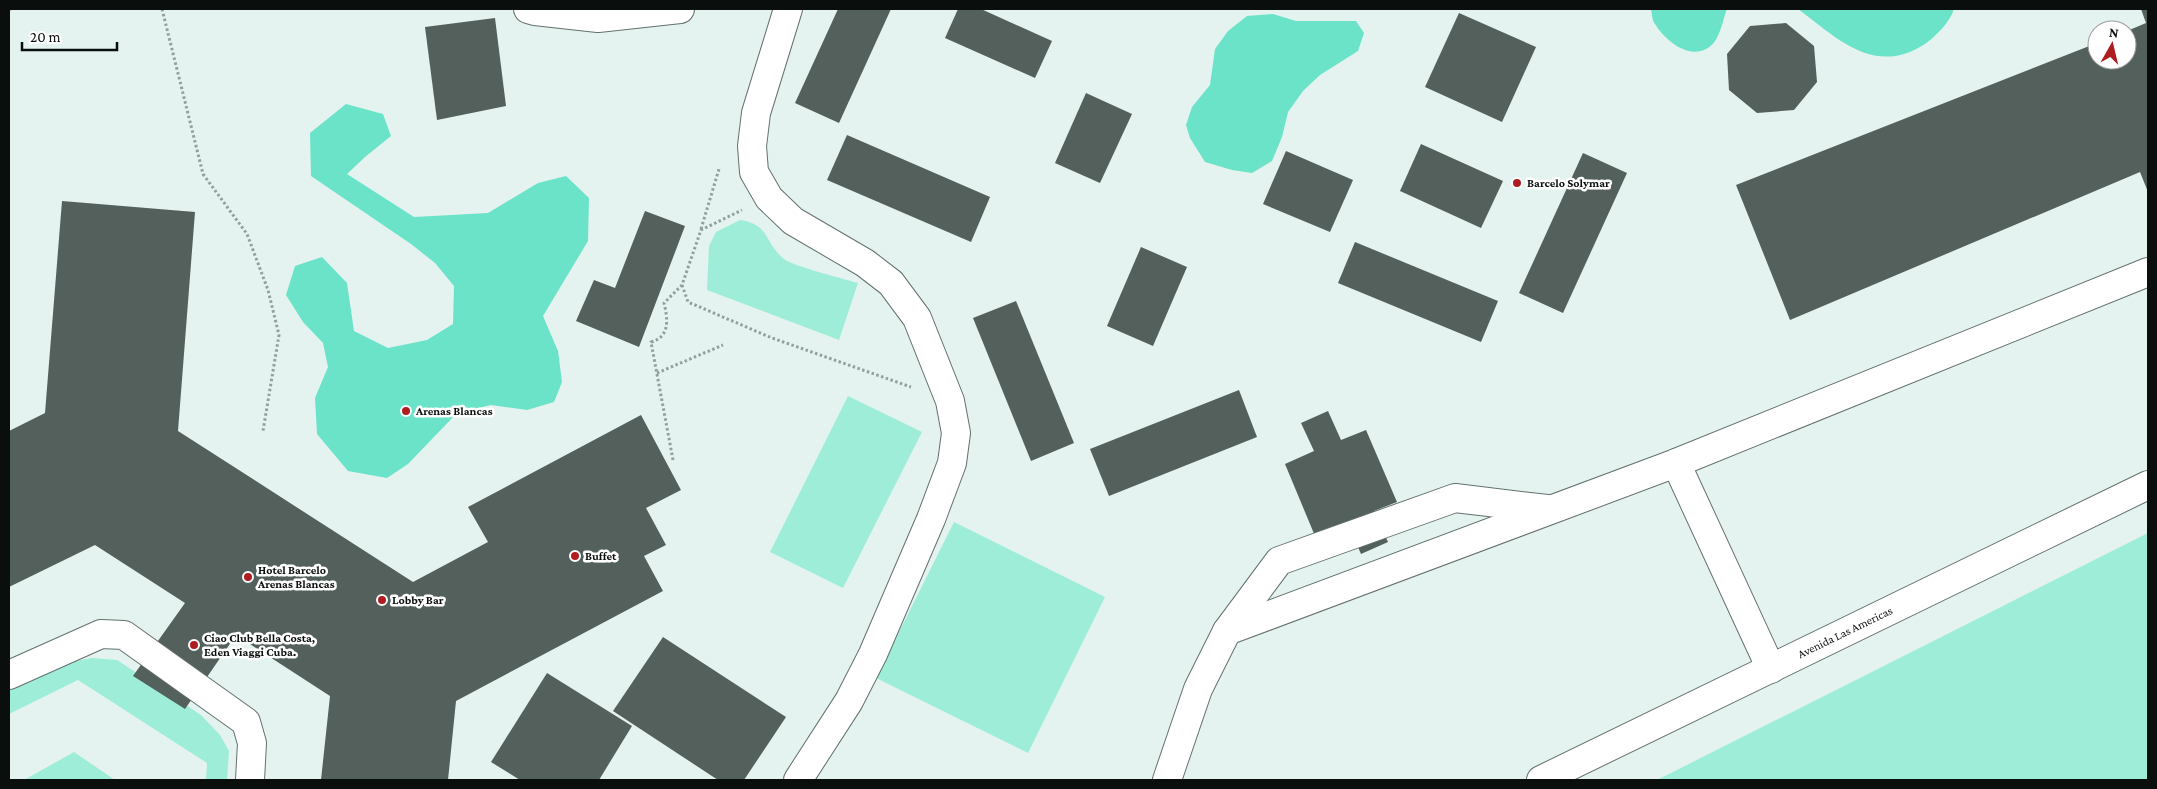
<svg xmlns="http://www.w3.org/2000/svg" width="2157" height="789" font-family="'Crimson Pro',serif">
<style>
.green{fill:#9eedd9}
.water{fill:#6ae3c8}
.building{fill:#53605c}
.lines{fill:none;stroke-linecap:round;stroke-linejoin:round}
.minor-casing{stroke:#64716d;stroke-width:30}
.path{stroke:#949f9c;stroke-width:3;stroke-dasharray:2.5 2.5;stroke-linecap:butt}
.minor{stroke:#fff;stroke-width:28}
.poi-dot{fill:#ae1d20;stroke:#fff;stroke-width:2}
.labels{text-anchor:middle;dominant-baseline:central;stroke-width:5;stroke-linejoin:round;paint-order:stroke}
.poi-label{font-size:12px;font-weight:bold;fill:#0a0f0e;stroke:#fff;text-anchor:start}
.street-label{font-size:12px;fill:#0a0f0e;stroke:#fff}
</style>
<rect width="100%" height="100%" fill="#e4f3ef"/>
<g class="green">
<path d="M740,220C770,224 764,243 784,259C793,266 844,279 858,283L839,340L707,290L709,246L716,232Z"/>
<polygon points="848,396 922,432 843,588 770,552"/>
<polygon points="954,522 1105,597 1028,753 876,678"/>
<polygon points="2148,533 2148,780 1657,780"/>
<polygon points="92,658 117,660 201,715 220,735 229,751 227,780 206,780 207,763 78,680 9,714 9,688 59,664"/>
<polygon points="74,752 115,780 24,780"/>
</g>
<g class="water">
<path d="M1651,9H1727C1722,21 1720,43 1706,49C1687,59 1664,39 1655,24C1652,20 1652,14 1651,9Z"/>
<path d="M1798,9H1954C1950,22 1936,36 1925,44C1874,77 1837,38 1798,9Z"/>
<polygon points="1273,14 1296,21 1356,21 1364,33 1358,51 1320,75 1303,91 1288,112 1282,137 1272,161 1252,173 1232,170 1205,162 1190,138 1186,125 1192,107 1210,85 1215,49 1228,31 1247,16"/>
<polygon points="346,104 383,114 391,136 365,157 347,174 414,217 488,213 538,183 566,176 589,198 588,241 543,316 558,351 562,382 554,402 527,410 491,405 457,413 408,464 387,478 348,471 317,434 315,398 328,367 323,343 303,322 286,295 295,266 322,257 347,283 354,331 388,348 427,340 453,324 454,286 435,263 411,244 311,176 310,133"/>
</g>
<g class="building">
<polygon points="838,9 891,9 839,123 795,103"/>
<polygon points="958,9 981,9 1052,41 1035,78 945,38"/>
<polygon points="2141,9 2148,9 2148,192 2140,172 1790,320 1736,185 2097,43 2097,60 2127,60 2127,31 2146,23"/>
<polygon points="1459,13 1536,47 1502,122 1425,87"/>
<polygon points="495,18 506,106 437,120 425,27"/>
<polygon points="1786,23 1814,46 1817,82 1794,110 1757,113 1729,90 1727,54 1750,26"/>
<polygon points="1086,93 1132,114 1100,183 1055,163"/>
<polygon points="847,135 990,197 971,242 827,180"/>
<polygon points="1421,144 1503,181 1481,228 1400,191"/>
<polygon points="1286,151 1353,180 1330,232 1263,204"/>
<polygon points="1583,153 1627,173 1563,313 1519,293"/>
<polygon points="62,201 195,212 178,431 413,582 488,542 468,507 641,415 681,490 646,508 666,545 644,556 663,591 456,701 448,780 321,780 330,696 236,635 185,709 133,676 185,603 95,545 9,587 9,431 45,413"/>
<polygon points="645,211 685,226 639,347 576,321 594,280 615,288"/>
<polygon points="1355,242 1498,301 1481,342 1338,283"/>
<polygon points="1141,247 1187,267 1153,346 1107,326"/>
<polygon points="1016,301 1074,443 1031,461 973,318"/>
<polygon points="1239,390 1257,437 1109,496 1090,449"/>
<polygon points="1328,411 1341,440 1366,430 1397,502 1374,511 1388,542 1361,554 1347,522 1315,536 1285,464 1314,451 1301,423"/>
<polygon points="663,637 786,717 744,780 718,780 613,711"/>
<polygon points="547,673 632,726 599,780 520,780 491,762"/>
</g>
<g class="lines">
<defs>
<g id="minor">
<polyline points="528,9 535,11 598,18 680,9"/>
<polyline points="788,9 756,113 752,146 754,172 769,198 793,221 865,263 891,283 917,318 950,401 956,433 952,463 931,519 873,654 849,701 798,780"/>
<polyline points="1676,463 1771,669"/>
<polyline points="1227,631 1279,561 1455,498 1547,509"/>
<polyline points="9,675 101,634 124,635 246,722 252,743 250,780"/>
<polyline points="1167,780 1198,689 1227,631 1676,463 2148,272"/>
<path id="s1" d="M1541,780L2148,485"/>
</g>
</defs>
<use href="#minor" class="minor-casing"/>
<g class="path">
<polyline points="9,9 12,9"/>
<polyline points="162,9 203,174 247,234 268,290 279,335 263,431"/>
<polyline points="701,229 719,169"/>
<polyline points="682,285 688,302 772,338 911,387"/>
<polyline points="657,373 723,345"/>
<path d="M673,460L651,342C670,337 668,319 664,303L682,285L701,230L742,210"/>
</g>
<use href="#minor" class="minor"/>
</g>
<g class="poi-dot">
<circle cx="1517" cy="183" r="5"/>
<circle cx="406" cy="411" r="5"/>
<circle cx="575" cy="556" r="5"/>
<circle cx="248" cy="577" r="5"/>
<circle cx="382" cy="600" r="5"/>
<circle cx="194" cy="645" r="5"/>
</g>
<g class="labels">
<g class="poi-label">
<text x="1527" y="183">Barcelo Solymar</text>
<text x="416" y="411">Arenas Blancas</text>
<text x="585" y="556">Buffet</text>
<text x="258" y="570">Hotel Barcelo<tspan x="258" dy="14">Arenas Blancas</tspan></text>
<text x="392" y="600">Lobby Bar</text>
<text x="204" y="638">Ciao Club Bella Costa,<tspan x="204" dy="14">Eden Viaggi Cuba.</tspan></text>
</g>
<g class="street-label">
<text stroke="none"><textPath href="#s1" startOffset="338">Avenida Las Americas</textPath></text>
</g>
</g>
<rect width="2157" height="789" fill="none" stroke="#0a0f0e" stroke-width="20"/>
<g transform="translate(2112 45) rotate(8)"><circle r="24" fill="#ffffff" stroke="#9d9f9f"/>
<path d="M0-4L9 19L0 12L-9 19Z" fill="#ae1d20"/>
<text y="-8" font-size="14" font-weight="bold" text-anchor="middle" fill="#0a0f0e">N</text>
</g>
<path d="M22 42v8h95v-8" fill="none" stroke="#0a0f0e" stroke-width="2.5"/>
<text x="30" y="42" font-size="15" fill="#0a0f0e" stroke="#ffffff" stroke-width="4" paint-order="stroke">20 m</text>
</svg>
